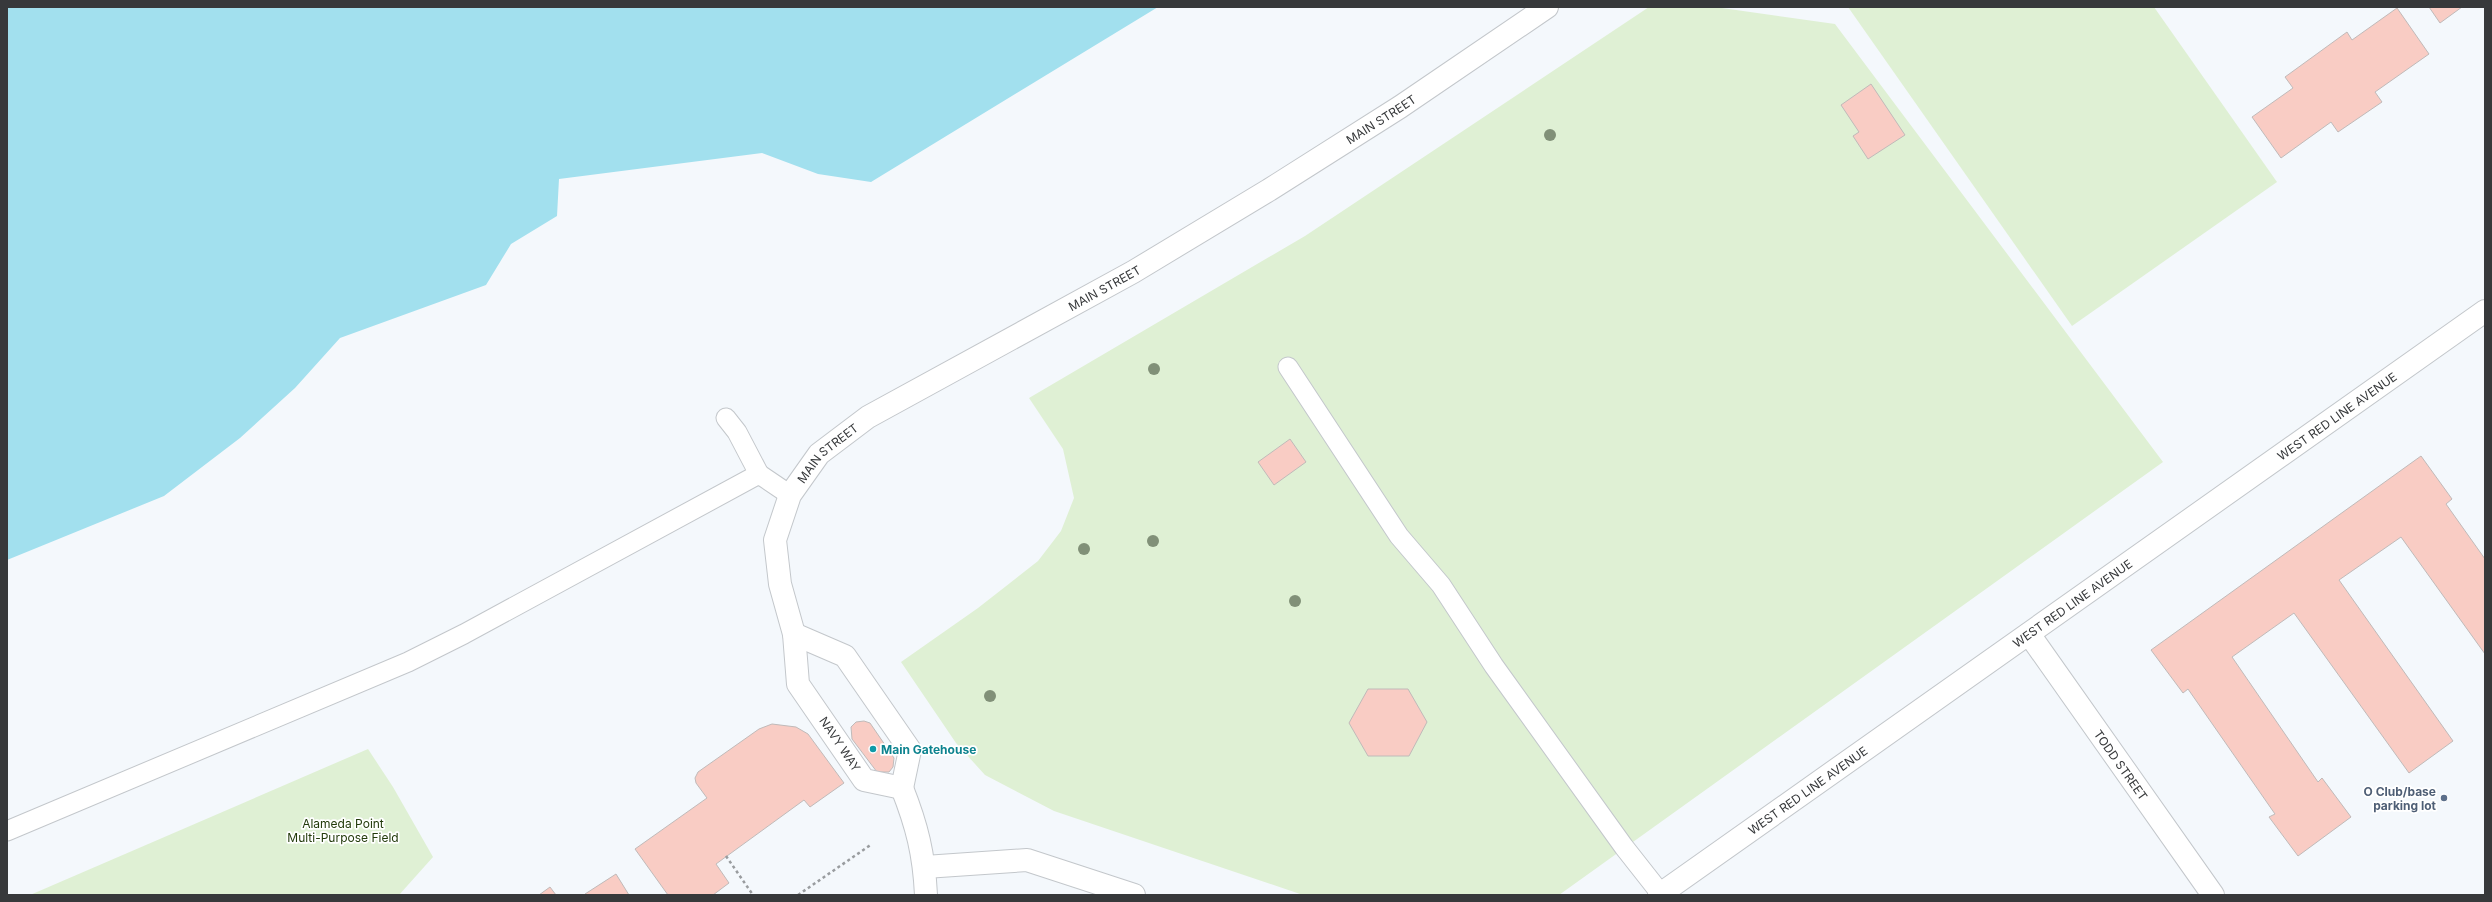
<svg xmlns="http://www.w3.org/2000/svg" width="2492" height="902" font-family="Inter,sans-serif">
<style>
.green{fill:#dff0d4}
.water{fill:#a2e0ee}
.building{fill:#f9ccc4;stroke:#c0bab9}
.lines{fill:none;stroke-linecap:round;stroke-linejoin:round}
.lane-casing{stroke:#c3c7cb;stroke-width:21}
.street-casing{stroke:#c3c7cb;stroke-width:24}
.secondary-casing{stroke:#c3c7cb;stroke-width:24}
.path{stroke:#999c9f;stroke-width:2.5;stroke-dasharray:3 3;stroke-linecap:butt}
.lane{stroke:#fff;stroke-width:19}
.street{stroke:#fff;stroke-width:22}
.secondary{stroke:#fff;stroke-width:22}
.tree{fill:#819078}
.culture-dot{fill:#0f9aa8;stroke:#fff;stroke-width:1.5}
.service-dot{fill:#5c6f8a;stroke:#fff;stroke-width:1.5}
.labels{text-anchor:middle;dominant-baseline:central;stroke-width:3.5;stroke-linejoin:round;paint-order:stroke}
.street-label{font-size:12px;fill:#37393b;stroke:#fff}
.culture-label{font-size:12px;font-weight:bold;fill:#0d838f;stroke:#fff;text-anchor:start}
.service-label{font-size:12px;font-weight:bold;fill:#4e5e75;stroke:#fff;text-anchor:end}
.park-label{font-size:12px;fill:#233b0c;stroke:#fff}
</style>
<rect width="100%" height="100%" fill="#f4f8fc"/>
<g class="green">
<polygon points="1649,7 1715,7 1835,24 2163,462 1559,895 1303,895 1054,811 985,775 956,743 901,662 978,608 1038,561 1061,531 1074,498 1063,449 1029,398 1305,236"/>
<polygon points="1848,7 2154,7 2277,182 2072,326"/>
<polygon points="368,749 393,787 433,857 399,895 30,895"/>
</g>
<polygon class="water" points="7,7 1158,7 871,182 818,174 762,153 559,179 557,216 511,244 486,285 340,338 295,388 240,438 164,496 7,560"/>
<g class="building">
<polygon points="2429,7 2462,7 2440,23"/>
<polygon points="2397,8 2429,54 2375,92 2382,102 2338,132 2331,122 2281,158 2252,117 2293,88 2285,77 2347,32 2352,40"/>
<polygon points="1871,84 1905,135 1868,159 1853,136 1859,132 1841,105"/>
<polygon points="1290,439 1306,462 1274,485 1258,462"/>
<polygon points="2421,456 2452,499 2446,504 2485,559 2485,654 2401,537 2339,580 2453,741 2409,773 2294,613 2232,657 2318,782 2322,778 2351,817 2298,856 2269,817 2275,814 2188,689 2183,693 2151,650"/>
<polygon points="1368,689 1408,689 1427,722 1409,756 1368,756 1349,723"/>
<polygon points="864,721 870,723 894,758 893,767 889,772 877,772 852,739 851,727 856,722"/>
<polygon points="772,724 796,727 808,734 844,783 810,807 804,800 716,864 729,883 713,895 668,895 635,849 707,798 696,783 695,778 698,772 759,729"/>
<polygon points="616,874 629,895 586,895 585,894"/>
<polygon points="550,887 556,895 539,895"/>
</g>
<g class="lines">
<defs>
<g id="lane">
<polyline points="1288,367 1399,536 1441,585 1494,666 1624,847 1661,894"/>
<polyline points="726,418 737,432 759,474"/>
<polyline points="7,831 408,662 464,634 759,474 790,495"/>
</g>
<g id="street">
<path id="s1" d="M2029,634L2213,895"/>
<path id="s2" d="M1659,895L2485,311"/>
</g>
<g id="secondary">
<polyline points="794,634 845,656 910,750 902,788"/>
<path id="s3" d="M902,788L864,780L798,684L794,634L780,584L775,540L790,495L819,454L868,417L1133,272L1269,190L1400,107L1547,7"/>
<path d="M902,788C917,826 924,854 926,895"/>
<polyline points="925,867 1027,860 1134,895"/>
</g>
</defs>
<use href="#lane" class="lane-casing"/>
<use href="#street" class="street-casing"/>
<use href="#secondary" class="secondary-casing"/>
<g class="path">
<polyline points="726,856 753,895"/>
<polyline points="798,895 872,844"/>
</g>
<use href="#lane" class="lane"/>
<use href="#street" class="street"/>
<use href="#secondary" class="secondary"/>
</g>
<g class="tree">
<circle cx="1550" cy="135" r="6"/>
<circle cx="1154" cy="369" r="6"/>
<circle cx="1153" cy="541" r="6"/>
<circle cx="1084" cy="549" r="6"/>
<circle cx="1295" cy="601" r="6"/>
<circle cx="990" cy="696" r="6"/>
</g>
<circle class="culture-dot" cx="873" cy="749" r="4"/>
<circle class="service-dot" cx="2444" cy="798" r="4"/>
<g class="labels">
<g class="street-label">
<text stroke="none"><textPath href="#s3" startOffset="1054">MAIN STREET</textPath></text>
<text stroke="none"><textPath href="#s3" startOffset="730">MAIN STREET</textPath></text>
<text stroke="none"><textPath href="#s2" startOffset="830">WEST RED LINE AVENUE</textPath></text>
<text stroke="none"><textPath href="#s3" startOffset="406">MAIN STREET</textPath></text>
<text stroke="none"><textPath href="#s2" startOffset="506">WEST RED LINE AVENUE</textPath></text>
<text transform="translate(840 744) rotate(56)">NAVY WAY</text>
<text stroke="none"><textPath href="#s1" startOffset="160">TODD STREET</textPath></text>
<text stroke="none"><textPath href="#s2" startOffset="182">WEST RED LINE AVENUE</textPath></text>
</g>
<g class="culture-label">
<text x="881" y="749">Main Gatehouse</text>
</g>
<g class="service-label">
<text x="2436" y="791">O Club/base<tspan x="2436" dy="14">parking lot</tspan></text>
</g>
<g class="park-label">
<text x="343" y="823">Alameda Point<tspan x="343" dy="14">Multi-Purpose Field</tspan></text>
</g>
</g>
<rect width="2492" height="902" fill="none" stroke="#37393b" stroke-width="16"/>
</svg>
